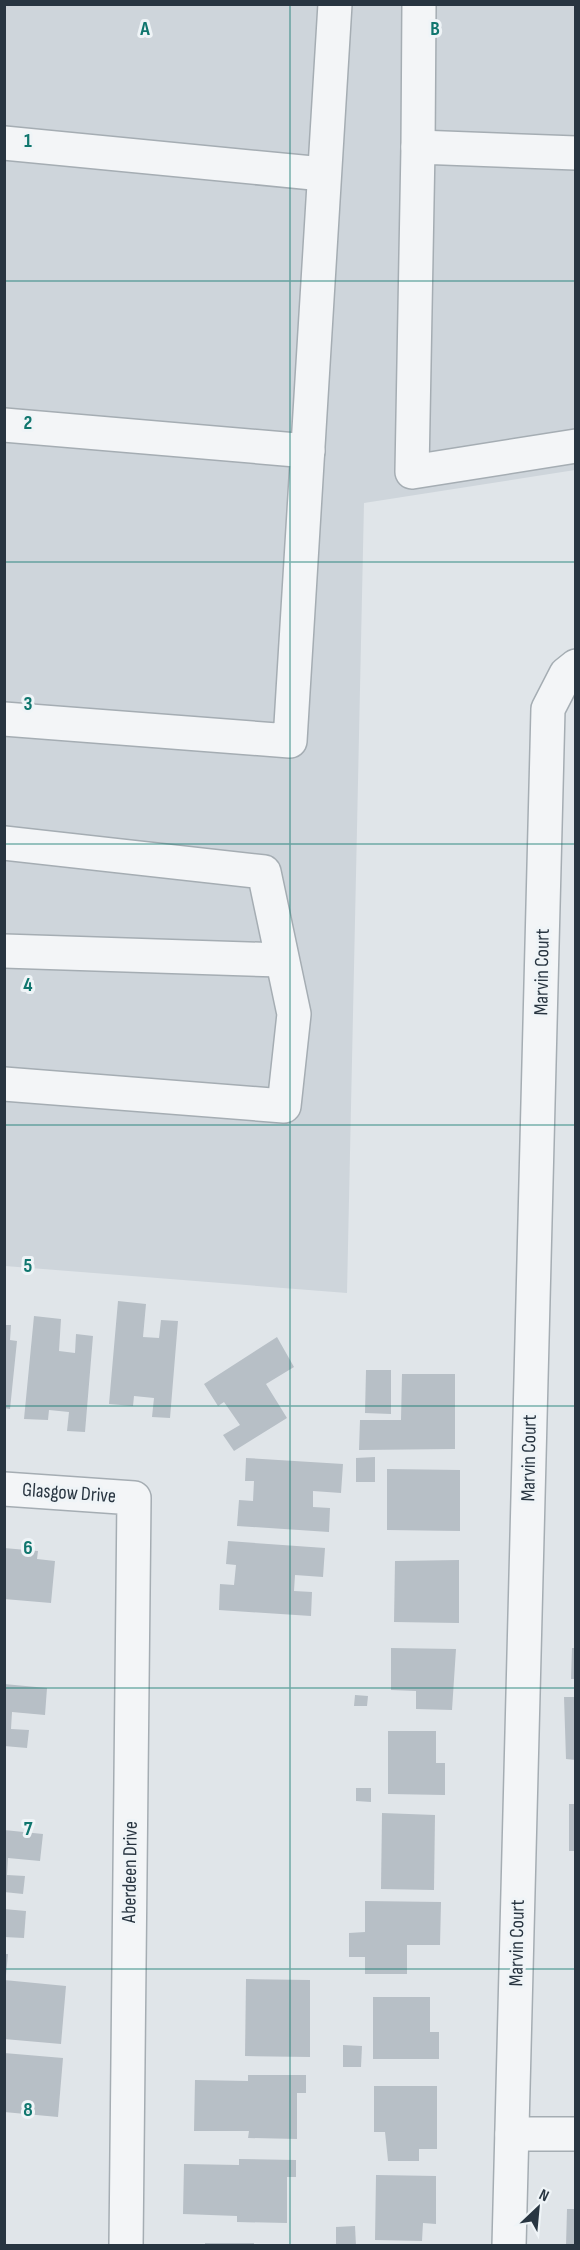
<svg xmlns="http://www.w3.org/2000/svg" width="580" height="2250" font-family="'Sofia Sans Condensed',sans-serif">
<style>
.built{fill:#ced5db}
.building{fill:#b7bfc6}
.lines{fill:none;stroke-linecap:round;stroke-linejoin:round}
.minor-casing{stroke:#a5adb3;stroke-width:36}
.minor{stroke:#f3f5f7;stroke-width:33}
.grid{fill:none;stroke:#0f766e;stroke-width:1.5;stroke-opacity:0.55}
.labels{text-anchor:middle;dominant-baseline:central;stroke-width:6;stroke-linejoin:round;paint-order:stroke}
.street-label{font-size:20px;fill:#283541;stroke:#eff4f7}
.grid-label{font-size:20px;text-anchor:middle;font-weight:bold;fill:#0f766e;stroke:#eff4f7;stroke-width:6;stroke-linejoin:round;paint-order:stroke}
</style>
<rect width="100%" height="100%" fill="#e0e5e9"/>
<polygon class="built" points="4,5 575,5 575,470 364,503 347,1293 5,1266"/>
<g class="building">
<polygon points="118,1301 146,1304 143,1337 159,1338 161,1320 178,1321 170,1418 152,1417 154,1398 134,1396 133,1406 109,1404"/>
<polygon points="34,1316 61,1319 59,1351 75,1353 76,1334 93,1336 85,1432 67,1431 69,1412 49,1410 48,1420 24,1419"/>
<polygon points="4,1325 11,1325 10,1340 17,1341 10,1409 4,1408"/>
<polygon points="277,1337 294,1367 266,1384 287,1418 234,1451 223,1435 240,1425 224,1402 218,1406 204,1384"/>
<polygon points="366,1370 391,1370 391,1414 365,1413"/>
<polygon points="402,1374 455,1374 455,1449 359,1450 360,1420 401,1420"/>
<polygon points="375,1457 375,1482 356,1482 356,1458"/>
<polygon points="246,1458 343,1464 341,1493 313,1491 313,1507 330,1508 329,1532 237,1526 239,1500 253,1501 254,1481 245,1481"/>
<polygon points="387,1469 460,1470 460,1531 387,1530"/>
<polygon points="228,1541 325,1548 323,1577 295,1575 294,1591 312,1592 311,1616 219,1610 220,1584 234,1585 236,1565 226,1564"/>
<polygon points="4,1548 38,1551 37,1559 55,1561 51,1603 4,1599"/>
<polygon points="459,1560 459,1623 394,1622 395,1561"/>
<polygon points="391,1648 456,1649 452,1710 416,1709 416,1691 391,1690"/>
<polygon points="572,1648 576,1648 576,1679 571,1679"/>
<polygon points="4,1684 47,1688 45,1715 12,1712 11,1729 29,1730 27,1748 4,1746"/>
<polygon points="355,1695 368,1696 367,1706 354,1706"/>
<polygon points="564,1697 576,1697 576,1760 566,1759"/>
<polygon points="388,1731 436,1731 436,1763 445,1763 445,1795 388,1794"/>
<polygon points="356,1788 371,1788 371,1802 356,1801"/>
<rect x="569" y="1804" width="7" height="47"/>
<polygon points="382,1813 435,1815 434,1890 381,1889"/>
<polygon points="4,1830 43,1834 40,1861 8,1858 7,1875 25,1876 23,1894 4,1892"/>
<polygon points="365,1901 441,1902 440,1945 407,1945 407,1974 365,1974 365,1957 349,1957 349,1933 365,1932"/>
<polygon points="4,1909 26,1911 24,1938 4,1937"/>
<polygon points="4,1954 8,1954 6,1975 4,1975"/>
<polygon points="246,1979 310,1980 310,2057 245,2056"/>
<polygon points="4,1980 66,1986 61,2044 4,2039"/>
<polygon points="373,1997 430,1997 430,2032 439,2032 439,2059 373,2059"/>
<polygon points="343,2045 362,2046 361,2067 343,2067"/>
<polygon points="4,2053 63,2058 58,2117 4,2112"/>
<polygon points="248,2075 306,2075 306,2093 297,2093 297,2139 248,2138 249,2131 194,2131 195,2080 248,2081"/>
<polygon points="374,2086 437,2086 437,2149 419,2149 419,2161 388,2161 385,2132 374,2132"/>
<polygon points="239,2159 296,2160 296,2177 287,2177 287,2223 237,2222 237,2216 183,2214 184,2164 239,2165"/>
<polygon points="376,2175 436,2176 436,2224 423,2223 422,2241 375,2240"/>
<polygon points="567,2209 576,2209 576,2246 566,2246"/>
<polygon points="355,2226 356,2246 336,2246 336,2227"/>
<rect x="205" y="2243" width="49" height="3"/>
</g>
<g class="lines">
<defs>
<g id="minor">
<polyline points="4,143 323,174"/>
<polyline points="418,147 419,4"/>
<polyline points="576,153 418,147 412,472 576,446"/>
<polyline points="4,425 308,451"/>
<polyline points="4,719 290,741 335,4"/>
<polyline points="4,843 264,872 294,1014 284,1106 4,1084"/>
<polyline points="4,951 281,960"/>
<polyline points="4,1489 134,1498 126,2246"/>
<polyline points="512,2134 576,2134"/>
<polyline points="509,2246 548,709 566,674 576,666"/>
</g>
</defs>
<use href="#minor" class="minor-casing"/>
<use href="#minor" class="minor"/>
</g>
<path class="grid" d="M290,4V2246M4,281H576M4,562H576M4,844H576M4,1125H576M4,1406H576M4,1688H576M4,1969H576"/>
<g class="labels">
<g class="street-label">
<text transform="translate(542 972) rotate(-89)">Marvin Court</text>
<text transform="translate(529 1458) rotate(-89)">Marvin Court</text>
<text transform="translate(69 1493) rotate(4)">Glasgow Drive</text>
<text transform="translate(130 1872) rotate(-89)">Aberdeen Drive</text>
<text transform="translate(517 1943) rotate(-89)">Marvin Court</text>
</g>
</g>
<g class="grid-label">
<text x="145" y="35">A</text>
<text x="435" y="35">B</text>
<text x="28" y="147">1</text>
<text x="28" y="429">2</text>
<text x="28" y="710">3</text>
<text x="28" y="991">4</text>
<text x="28" y="1272">5</text>
<text x="28" y="1554">6</text>
<text x="28" y="1835">7</text>
<text x="28" y="2116">8</text>
</g>
<rect width="580" height="2250" fill="none" stroke="#283541" stroke-width="12"/>
<g transform="translate(538 2208) rotate(26)" stroke="#eff4f7" stroke-width="4.5" paint-order="stroke">
<path d="M0-4.5L10 22L0 15L-10 22Z" fill="#283541"/>
<text y="-9" font-size="16" font-weight="bold" text-anchor="middle" fill="#283541">N</text>
</g>
</svg>
